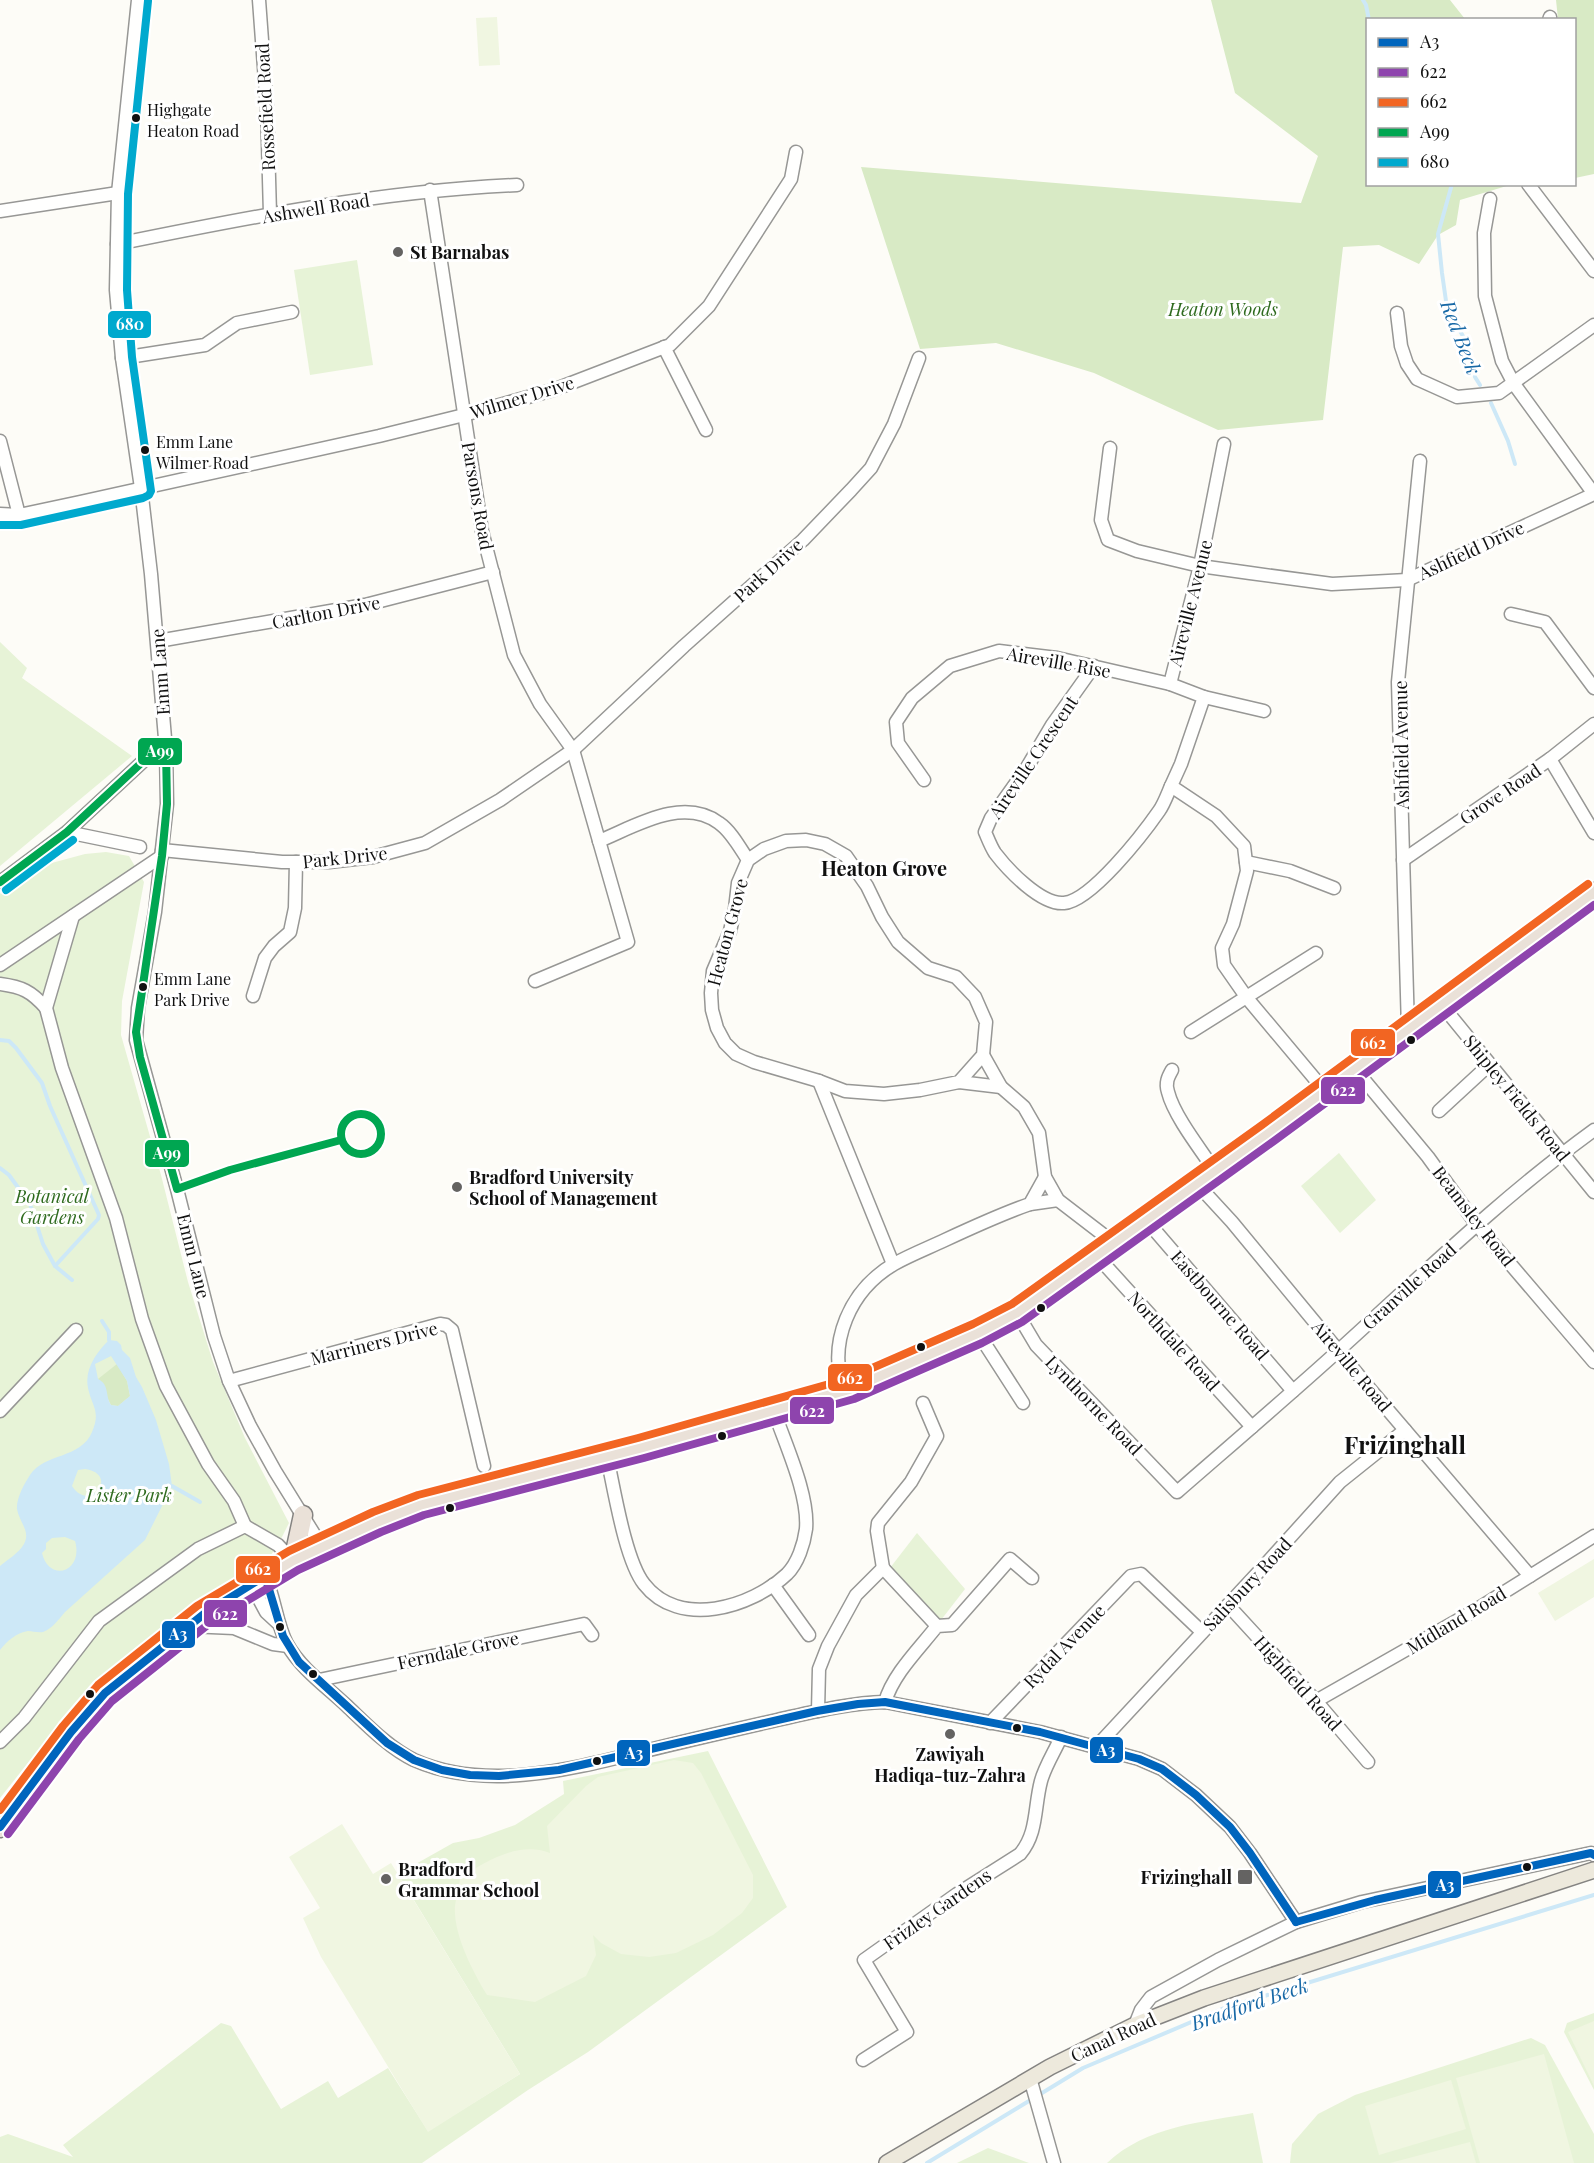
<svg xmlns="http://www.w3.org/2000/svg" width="1594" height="2163" font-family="'Playfair Display',serif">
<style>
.green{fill:#e7f3d7}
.forest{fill:#d8eac5}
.pitch{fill:#f0f6e1}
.water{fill:#cde8f7;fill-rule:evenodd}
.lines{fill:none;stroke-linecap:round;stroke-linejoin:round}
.stream{stroke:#cde8f7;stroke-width:4}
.minor-casing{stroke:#979795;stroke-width:15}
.major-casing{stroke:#858482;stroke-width:18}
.highway-casing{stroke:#858482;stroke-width:21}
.minor{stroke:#fffffe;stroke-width:12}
.major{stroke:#ede9dc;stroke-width:15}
.highway{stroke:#eae1d8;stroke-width:18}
.bus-1-casing{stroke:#fff;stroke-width:12}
.bus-2-casing{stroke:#fff;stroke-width:12}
.bus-3-casing{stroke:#fff;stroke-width:12}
.bus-4-casing{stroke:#fff;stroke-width:12}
.bus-5-casing{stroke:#fff;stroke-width:12}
.bus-1{stroke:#0065bd;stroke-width:8}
.bus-2{stroke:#8e44ad;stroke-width:8}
.bus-3{stroke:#f26522;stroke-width:8}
.bus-4{stroke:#00a651;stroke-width:8}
.bus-5{stroke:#00a9ce;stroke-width:8}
.bus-dot{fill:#111;stroke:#fff;stroke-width:2}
.poi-dot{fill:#646362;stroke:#fff;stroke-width:2}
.labels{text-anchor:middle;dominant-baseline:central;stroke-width:6;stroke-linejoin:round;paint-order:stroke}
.bus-label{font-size:16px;fill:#111;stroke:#fff;text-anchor:start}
.street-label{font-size:18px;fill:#111;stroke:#fff}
.poi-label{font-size:18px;font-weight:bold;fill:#111;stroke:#fff;text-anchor:start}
.park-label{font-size:18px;font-style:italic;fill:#2f6b1f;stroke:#fff}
.water-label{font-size:20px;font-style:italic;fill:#1768a6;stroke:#fff}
.neighbourhood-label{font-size:20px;font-weight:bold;fill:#111;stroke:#fff}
.district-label{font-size:24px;font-weight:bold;fill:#111;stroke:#fff}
.line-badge{stroke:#fff;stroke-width:2}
.badge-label{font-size:16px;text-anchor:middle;font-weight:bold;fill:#fff}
</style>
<rect width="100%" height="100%" fill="#fdfcf7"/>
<g class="green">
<polygon points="357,260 373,365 310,375 294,270"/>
<polygon points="0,642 27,668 22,678 132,756 0,866"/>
<polygon points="106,852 129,856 144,882 122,1001 121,1035 161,1175 188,1282 213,1362 245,1438 289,1523 278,1545 268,1559 183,1612 135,1648 78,1700 0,1798 0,894 22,871 85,854"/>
<polygon points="1339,1153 1376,1200 1340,1233 1301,1186"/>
<polygon points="917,1533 965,1589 941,1620 890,1568"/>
<polygon points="708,1751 787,1907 588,2052 528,2090 422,2163 0,2163 0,2137 8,2134 73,2157 63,2145 221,2023 231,2026 281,2109 328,2081 338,2098 388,2068 428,2131 520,2074 398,1874 453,1843 479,1838 515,1825 564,1794 563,1781"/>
<polygon points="1594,2013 1594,2090 1564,2032 1567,2023"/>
<polygon points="1531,2038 1545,2045 1594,2134 1594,2163 1290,2163 1292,2144 1318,2114 1355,2095"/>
<path d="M1253,2113L1263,2163H1107C1146,2126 1203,2122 1253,2113Z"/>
<polygon points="988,2148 1029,2163 957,2163"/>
</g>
<g class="forest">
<polygon points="1211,0 1450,0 1465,19 1368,20 1368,184 1510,185 1460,200 1456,225 1438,235 1419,264 1379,245 1343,247 1323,420 1218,430 1094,373 996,343 920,349 861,167 1301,203 1318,156 1235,93"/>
<polygon points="1556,0 1594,0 1594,174 1575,178 1574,20 1558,19"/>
<polygon points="117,1364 127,1381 130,1396 118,1406 111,1405 98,1379"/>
</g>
<g class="pitch">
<polygon points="497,17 500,65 479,66 476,18"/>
<polygon points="1594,1559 1594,1597 1555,1621 1538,1593"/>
<path d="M674,1760L693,1763L701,1773L753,1875V1898L742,1913L713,1935L676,1953L649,1957L621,1954L601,1943L593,1935L596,1955L586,1976L535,2002L487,1995C473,1972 453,1934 455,1906C456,1897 459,1887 460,1878C487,1861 518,1841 550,1853L547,1826L586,1786L598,1777Z"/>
<polygon points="342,1824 373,1874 391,1863 520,2074 428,2132 321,1957 303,1918 320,1908 289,1857"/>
<polygon points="1594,2021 1594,2086 1568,2032"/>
<polygon points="1544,2054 1574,2163 1480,2163 1456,2078"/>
<polygon points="1451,2080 1466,2129 1379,2155 1365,2106"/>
<polygon points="1470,2142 1476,2163 1390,2163"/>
</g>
<path class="water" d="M109,1340L117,1341L121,1345L122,1350L130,1358L136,1377L142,1387L156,1420L169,1464L172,1486L145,1540L65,1612C59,1619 52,1629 43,1632C38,1633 32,1631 28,1631C16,1633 7,1641 0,1650V1566C7,1560 19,1553 24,1544C31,1531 19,1522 17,1509C16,1499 24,1484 30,1475C44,1453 81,1459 92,1432C101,1411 92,1407 88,1388C84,1369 97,1352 109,1340ZM111,1356L127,1381L130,1396L118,1406L111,1405C105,1396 110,1385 98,1379L95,1364ZM85,1469C120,1474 90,1514 72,1486L78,1470ZM65,1537L75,1541C84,1572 49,1583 42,1553L46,1549V1543L52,1538Z"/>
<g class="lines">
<g class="stream">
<polyline points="1363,0 1366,5 1369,20"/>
<polyline points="1452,184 1438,234 1442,273 1447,308 1468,345 1475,377 1480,385"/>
<polyline points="1491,403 1508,441 1515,464"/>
<polyline points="0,1040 9,1041 16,1048 42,1083 50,1106 99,1215 98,1219 55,1266"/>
<polyline points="0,1168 9,1175 30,1204 43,1244 55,1266 72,1280"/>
<polyline points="102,1321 109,1332 109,1340"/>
<polyline points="172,1486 200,1502"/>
<polyline points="927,2163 1083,2068 1222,2009 1594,1895"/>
</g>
<defs>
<g id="minor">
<polyline points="138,0 118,193 116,290 122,358 141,488 151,574 166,750 167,804 155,912 138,1008 136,1040 177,1189 214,1336 229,1381 250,1426 275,1471 322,1547"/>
<polyline points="259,0 267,108 270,214"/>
<polyline points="1549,20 1550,17"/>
<polyline points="1528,184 1594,271"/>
<polyline points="430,190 482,531 514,655 540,704 573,750 628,942 535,981"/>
<polyline points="1490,199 1484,233 1485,296 1502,361 1514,384 1594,494"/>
<polyline points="0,211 118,193"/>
<path d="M117,244C249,217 382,191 517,185"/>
<polyline points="1397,313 1401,346 1407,364 1417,379 1457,397 1499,393 1594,325"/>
<polyline points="664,347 706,430"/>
<polyline points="122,358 205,345 237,323 292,312"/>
<polyline points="0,441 19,515"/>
<polyline points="1224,444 1200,566 1170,684 1204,697 1181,764 1171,786 1216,816 1244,846 1247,871 1233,924 1222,948 1224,965 1247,998 1325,1091"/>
<polyline points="1110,448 1101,520 1108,540 1137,551 1200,566 1250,573 1332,584 1407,580 1594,494"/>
<polyline points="0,514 19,515 80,502 379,436 464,415 553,390 670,345 709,306 791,179 796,152"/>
<polyline points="1511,614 1545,622 1594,688"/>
<polyline points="158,641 365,605 493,572"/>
<path d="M1094,666L1052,725L1026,769L991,818L985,832C988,839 991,847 995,853C1008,870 1041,905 1064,903C1091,901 1143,834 1159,811C1164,804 1167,795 1171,786"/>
<polyline points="1204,697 1264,711"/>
<polyline points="1550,759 1594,833"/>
<polyline points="924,780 898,743 896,722 912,698 950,666 999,651 1057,658 1170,684"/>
<polyline points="67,832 140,847"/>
<path d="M599,841C634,827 682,796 719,823C731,831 740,848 748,860L764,849L786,841L806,840L825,844L846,856L867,886L882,917L898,942L928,968L956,977L975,997L986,1022L983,1055L959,1082L920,1090L884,1094L845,1091L819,1081L754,1062L736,1054L725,1043L717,1028L712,1010L711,993L713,971L730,931L735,909L738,883L748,860"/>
<polyline points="162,850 282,862 329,862 373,857 425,843 500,800 573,750 684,646 803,540 851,490 871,468 894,424 919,358"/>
<polyline points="1403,860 1550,759 1594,724"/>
<polyline points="1246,862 1290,871 1334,888"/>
<polyline points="0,882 67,832 152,753 166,750"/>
<polyline points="73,916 46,1008 62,1068 116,1218 142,1319 166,1386 208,1464 234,1501 245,1526"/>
<polyline points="0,965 162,856"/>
<path d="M0,984C22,987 31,991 46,1008"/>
<polyline points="253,996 265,958 274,946 290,932 295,908 296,862"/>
<polyline points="1441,1004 1594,1192"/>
<polyline points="1408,1029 1398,682 1420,461"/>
<polyline points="1191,1032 1316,953"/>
<polyline points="983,1055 1001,1087 1024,1107 1039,1133 1045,1177 1058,1200 1114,1243"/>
<polyline points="1355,1069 1428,1157 1477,1225 1594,1362"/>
<path d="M1172,1070C1168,1077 1165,1083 1168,1092C1174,1116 1201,1150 1215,1171"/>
<polyline points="819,1081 893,1264"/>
<polyline points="959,1082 1001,1087"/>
<polyline points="1439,1111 1490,1064"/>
<polyline points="1197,1184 1232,1222 1370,1389 1530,1576"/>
<polyline points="1030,1204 1058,1200"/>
<polyline points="1146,1220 1293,1391"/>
<polyline points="1096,1255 1252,1427"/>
<path d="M1017,1313L1036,1345L1177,1492C1231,1445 1285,1399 1338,1351C1422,1275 1503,1196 1594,1130"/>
<polyline points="978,1333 1023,1403"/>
<polyline points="229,1381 440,1324 446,1325 452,1330 484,1466"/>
<path d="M844,1391C827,1342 850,1290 894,1264C910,1255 928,1248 945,1240C973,1227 1001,1214 1030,1204L1045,1177"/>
<polyline points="0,1411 76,1330"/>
<path d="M607,1457C614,1488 625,1560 644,1584C679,1629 751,1608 787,1574C798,1563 804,1544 806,1529C809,1494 785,1444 774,1411"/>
<polyline points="883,1568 877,1531 878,1523 911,1482 937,1436 923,1403"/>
<polyline points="883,1568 937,1626"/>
<path d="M265,1576C275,1598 276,1623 287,1644C301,1669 327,1687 347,1706C367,1725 389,1748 414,1760C486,1792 572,1769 645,1751C689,1740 733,1730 777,1720C813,1712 848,1703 885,1702L1040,1732L1139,1759L1162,1769L1196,1795L1230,1827L1250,1853L1296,1922"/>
<polyline points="251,1584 266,1612 279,1624"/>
<polyline points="773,1585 809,1635"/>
<polyline points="1228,1605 1316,1701 1368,1762"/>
<polyline points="189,1626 234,1628 273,1644 288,1646"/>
<polyline points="319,1680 584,1624 592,1635"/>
<polyline points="1316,1701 1474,1611 1594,1536"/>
<path d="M885,1702C893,1674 919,1649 937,1626L952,1625L1010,1559L1032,1578"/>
<polyline points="818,1711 819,1669 828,1646 856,1595 883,1568"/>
<polyline points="990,1723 1131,1576 1141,1574 1202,1632"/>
<polyline points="0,1742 24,1718 99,1621 198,1549 245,1526 278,1545 293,1561"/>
<polyline points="1096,1747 1265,1565 1340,1482 1405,1430"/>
<polyline points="1135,2025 1141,2010 1151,1997 1218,1960 1296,1922 1362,1902 1591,1853 1594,1855"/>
<path d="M863,2060L907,2032L864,1960L957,1894L1020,1854C1038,1833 1034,1807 1041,1781C1045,1766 1055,1751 1061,1737"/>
<polyline points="1030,2078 1054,2163"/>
</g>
<polyline id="major" points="887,2163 1050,2067 1135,2025 1204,1998 1594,1870"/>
<g id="highway">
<polyline points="293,1561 303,1515"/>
<polyline points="0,1828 71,1732 105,1693 204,1614 293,1561 377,1522 421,1505 641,1448 851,1389 978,1333 1017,1313 1268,1133 1594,892"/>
</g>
</defs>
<use href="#minor" class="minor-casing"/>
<use href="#major" class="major-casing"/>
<use href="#highway" class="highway-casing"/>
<use href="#minor" class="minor"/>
<use href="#major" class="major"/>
<use href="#highway" class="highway"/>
<defs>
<g id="bus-1">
<polyline points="0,1827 71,1732 105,1693 204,1614 265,1576 283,1636 299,1662 387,1743 414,1760 442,1770 470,1775 499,1776 559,1770 817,1711 858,1704 885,1702 1040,1732 1139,1759 1162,1769 1196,1795 1230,1827 1250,1853 1296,1922"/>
<polyline points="1296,1922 1375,1900 1591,1853 1594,1855"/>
</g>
<polyline id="bus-2" points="8,1834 79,1739 112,1701 210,1623 298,1570 381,1532 424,1515 644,1458 854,1399 982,1343 1022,1322 1274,1141 1594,905"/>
<polyline id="bus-3" points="0,1810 63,1726 98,1685 197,1606 289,1551 373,1512 418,1495 638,1438 847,1379 973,1324 1012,1304 1262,1125 1588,884"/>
<g id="bus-4">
<polyline points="0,882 67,832 152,753 166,750 167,804 162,856 136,1032 140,1057 177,1189 230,1170 341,1140"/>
<circle cx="361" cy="1134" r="20"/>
</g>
<g id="bus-5">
<polyline points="0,525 21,525 143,498 149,495 151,491 132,357 127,290 128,194 148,1"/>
<polyline points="6,890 73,840"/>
</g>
</defs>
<use href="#bus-1" class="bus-1-casing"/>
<use href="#bus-2" class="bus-2-casing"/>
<use href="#bus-3" class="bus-3-casing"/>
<use href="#bus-4" class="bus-4-casing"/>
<use href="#bus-5" class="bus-5-casing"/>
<use href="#bus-1" class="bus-1"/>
<use href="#bus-2" class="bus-2"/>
<use href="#bus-3" class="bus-3"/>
<use href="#bus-4" class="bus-4"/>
<use href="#bus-5" class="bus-5"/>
</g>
<g class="bus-dot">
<circle cx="136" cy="118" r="5"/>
<circle cx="145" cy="450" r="5"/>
<circle cx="143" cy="987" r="5"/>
<circle cx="1411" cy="1040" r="5"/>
<circle cx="1041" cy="1308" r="5"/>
<circle cx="921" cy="1347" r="5"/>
<circle cx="722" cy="1436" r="5"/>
<circle cx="450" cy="1508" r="5"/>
<circle cx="280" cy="1627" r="5"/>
<circle cx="313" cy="1674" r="5"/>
<circle cx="90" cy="1694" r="5"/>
<circle cx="1017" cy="1728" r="5"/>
<circle cx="597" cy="1761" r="5"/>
<circle cx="1527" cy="1867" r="5"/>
</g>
<g class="poi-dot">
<circle cx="398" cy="252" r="6"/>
<circle cx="457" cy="1187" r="6"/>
<circle cx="950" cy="1734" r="6"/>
<rect x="1237" y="1869" width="16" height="16" rx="3"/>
<circle cx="386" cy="1879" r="6"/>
</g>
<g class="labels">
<g class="bus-label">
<text x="147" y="109">Highgate<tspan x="147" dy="21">Heaton Road</tspan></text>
<text x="156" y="441">Emm Lane<tspan x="156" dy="21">Wilmer Road</tspan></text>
<text x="154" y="978">Emm Lane<tspan x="154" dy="21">Park Drive</tspan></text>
</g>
<g class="street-label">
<text transform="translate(265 107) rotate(-93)">Rossefield Road</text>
<text transform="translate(316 208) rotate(-9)">Ashwell Road</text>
<text transform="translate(522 397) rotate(-17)">Wilmer Drive</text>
<text transform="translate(478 496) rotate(80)">Parsons Road</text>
<text transform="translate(1471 550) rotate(-25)">Ashfield Drive</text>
<text transform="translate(768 570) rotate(-42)">Park Drive</text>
<text transform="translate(1190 603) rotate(-76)">Aireville Avenue</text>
<text transform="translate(326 612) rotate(-11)">Carlton Drive</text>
<text transform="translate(1059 662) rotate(10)">Aireville Rise</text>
<text transform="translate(160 672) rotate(-94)">Emm Lane</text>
<text transform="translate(1401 745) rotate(-91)">Ashfield Avenue</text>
<text transform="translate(1033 757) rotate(-56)">Aireville Crescent</text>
<text transform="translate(1500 794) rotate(-34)">Grove Road</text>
<text transform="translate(345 857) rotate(-6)">Park Drive</text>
<text transform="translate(727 932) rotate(-75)">Heaton Grove</text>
<text transform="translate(1517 1098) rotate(51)">Shipley Fields Road</text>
<text transform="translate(1474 1216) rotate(52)">Beamsley Road</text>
<text transform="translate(194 1256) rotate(76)">Emm Lane</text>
<text transform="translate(1409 1286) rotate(-42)">Granville Road</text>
<text transform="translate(1220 1305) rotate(49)">Eastbourne Road</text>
<text transform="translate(1174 1341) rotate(48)">Northdale Road</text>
<text transform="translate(374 1343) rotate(-14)">Marriners Drive</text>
<text transform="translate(1352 1366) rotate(50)">Aireville Road</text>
<text transform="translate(1094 1405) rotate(46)">Lynthorne Road</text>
<text transform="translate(1247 1584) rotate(-47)">Salisbury Road</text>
<text transform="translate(1456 1620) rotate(-31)">Midland Road</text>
<text transform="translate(1064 1646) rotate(-46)">Rydal Avenue</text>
<text transform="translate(458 1650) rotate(-12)">Ferndale Grove</text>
<text transform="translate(1298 1683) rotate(48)">Highfield Road</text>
<text transform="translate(937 1909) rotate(-35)">Frizley Gardens</text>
<text transform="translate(1113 2037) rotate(-25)">Canal Road</text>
</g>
<g class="poi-label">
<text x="410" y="252">St Barnabas</text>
<text x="469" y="1177">Bradford University<tspan x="469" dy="21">School of Management</tspan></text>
<text x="950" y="1754" text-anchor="middle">Zawiyah<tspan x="950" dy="21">Hadiqa-tuz-Zahra</tspan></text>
<text x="398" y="1869">Bradford<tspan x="398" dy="21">Grammar School</tspan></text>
<text x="1232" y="1877" text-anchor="end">Frizinghall</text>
</g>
<g class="park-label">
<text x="1223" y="309">Heaton Woods</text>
<text x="52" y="1196">Botanical<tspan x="52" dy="21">Gardens</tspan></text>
<text x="129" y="1495">Lister Park</text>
</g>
<g class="water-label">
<text transform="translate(1462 337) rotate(69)">Red Beck</text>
<text transform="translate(1249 2003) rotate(-19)">Bradford Beck</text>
</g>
<g class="neighbourhood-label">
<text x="884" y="867">Heaton Grove</text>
</g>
<g class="district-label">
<text x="1405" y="1444">Frizinghall</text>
</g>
</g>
<g class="line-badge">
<rect x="107" y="310" width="45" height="29" rx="6" fill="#00a9ce"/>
<rect x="137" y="737" width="46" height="29" rx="6" fill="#00a651"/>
<rect x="1350" y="1028" width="46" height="29" rx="6" fill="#f26522"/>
<rect x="1320" y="1076" width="46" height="29" rx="6" fill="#8e44ad"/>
<rect x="144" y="1139" width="46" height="29" rx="6" fill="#00a651"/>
<rect x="827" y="1363" width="46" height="29" rx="6" fill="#f26522"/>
<rect x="789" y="1396" width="46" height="29" rx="6" fill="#8e44ad"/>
<rect x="235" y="1555" width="46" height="29" rx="6" fill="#f26522"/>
<rect x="203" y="1599" width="45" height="29" rx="6" fill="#8e44ad"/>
<rect x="161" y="1620" width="35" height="29" rx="6" fill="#0065bd"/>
<rect x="1089" y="1736" width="35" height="28" rx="6" fill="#0065bd"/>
<rect x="616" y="1739" width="35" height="28" rx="6" fill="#0065bd"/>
<rect x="1427" y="1870" width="35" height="29" rx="6" fill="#0065bd"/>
</g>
<g class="badge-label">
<text x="130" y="330">680</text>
<text x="160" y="757">A99</text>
<text x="1373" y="1049">662</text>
<text x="1343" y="1096">622</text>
<text x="167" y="1159">A99</text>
<text x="850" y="1384">662</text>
<text x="812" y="1417">622</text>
<text x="258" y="1575">662</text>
<text x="225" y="1620">622</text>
<text x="178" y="1640">A3</text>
<text x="1106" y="1756">A3</text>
<text x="634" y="1759">A3</text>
<text x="1445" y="1891">A3</text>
</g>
<rect x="1366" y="18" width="210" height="168" fill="#ffffff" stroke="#a0a0a0" stroke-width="1.5"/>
<rect x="1378" y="38" width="30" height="9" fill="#0065bd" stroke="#a0a0a0" stroke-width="1.5"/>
<text x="1420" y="48" font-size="18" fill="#111111">A3</text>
<rect x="1378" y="68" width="30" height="9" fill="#8e44ad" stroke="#a0a0a0" stroke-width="1.5"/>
<text x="1420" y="78" font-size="18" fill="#111111">622</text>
<rect x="1378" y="98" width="30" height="9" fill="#f26522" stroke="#a0a0a0" stroke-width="1.5"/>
<text x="1420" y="108" font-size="18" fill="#111111">662</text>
<rect x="1378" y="128" width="30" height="9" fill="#00a651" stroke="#a0a0a0" stroke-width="1.5"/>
<text x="1420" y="138" font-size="18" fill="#111111">A99</text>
<rect x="1378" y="158" width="30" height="9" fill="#00a9ce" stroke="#a0a0a0" stroke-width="1.5"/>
<text x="1420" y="168" font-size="18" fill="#111111">680</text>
</svg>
